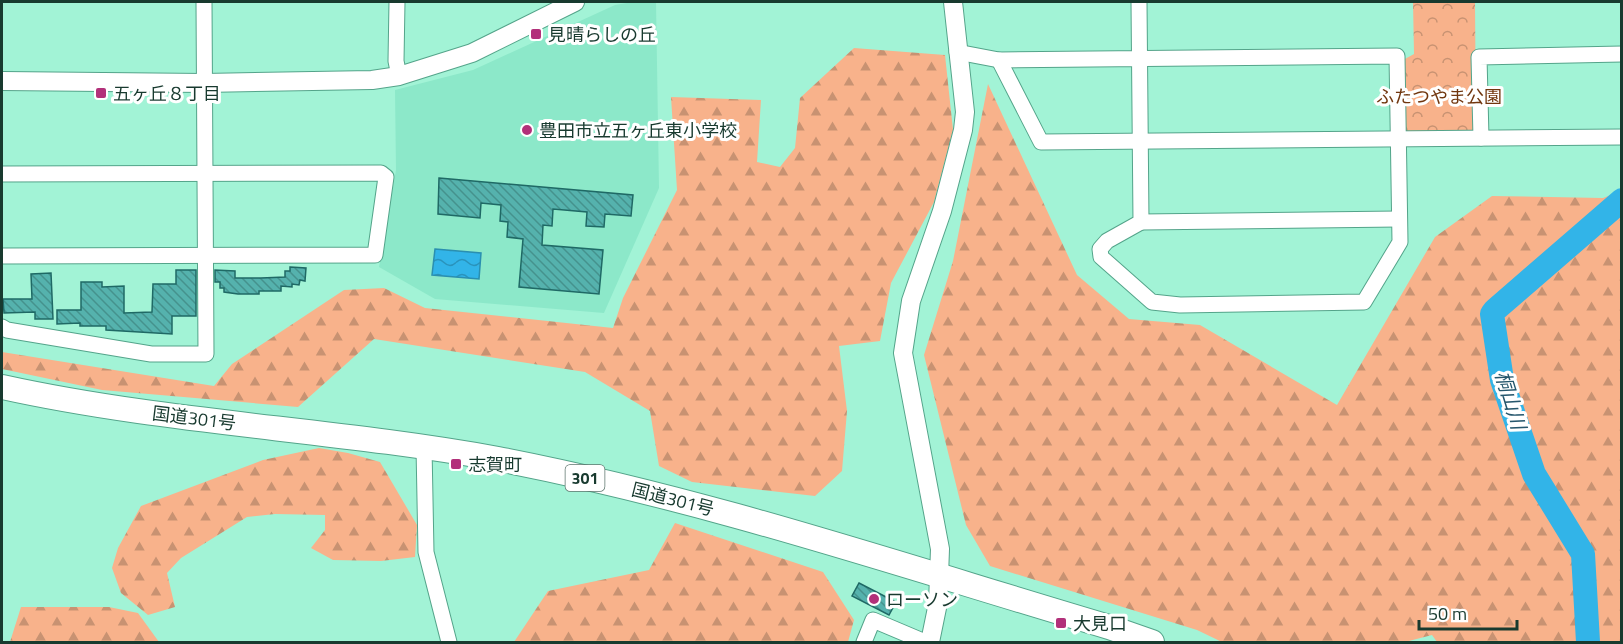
<svg xmlns="http://www.w3.org/2000/svg" width="1623" height="644" font-family="'Titillium Web','Noto Sans JP',sans-serif">
<style>
.built{fill:#8ce8c9}
.forest{fill:url(#forest-firs)}
.park{fill:url(#park-crowns)}
.water{fill:url(#water-waves);stroke:#2a8fb0;stroke-width:1.5}
.lines{fill:none;stroke-linecap:round;stroke-linejoin:round}
.river{stroke:#32b4e8;stroke-width:24}
.building{fill:url(#building-back-hatch);stroke:#1f6965;stroke-width:1.5}
.minor-casing{stroke:#54a48a;stroke-width:17}
.tertiary-casing{stroke:#54a48a;stroke-width:20}
.trunk-casing{stroke:#54a48a;stroke-width:26}
.minor{stroke:#fff;stroke-width:15}
.tertiary{stroke:#fff;stroke-width:18}
.trunk{stroke:#fff;stroke-width:24}
.poi-dot{fill:#b2307a;stroke:#fff;stroke-width:2}
.labels{text-anchor:middle;dominant-baseline:central;stroke-width:6;stroke-linejoin:round;paint-order:stroke}
.shield{fill:#fff;stroke:#5d756d;stroke-width:1.5}
.shield-label{font-size:16px;font-weight:bold;fill:#183a2f}
.poi-label{font-size:18px;fill:#183a2f;stroke:#fff;text-anchor:start}
.park-label{font-size:18px;fill:#71360e;stroke:#fff}
.street-label{font-size:18px;fill:#183a2f;stroke:#fff}
.water-label{font-size:20px;font-style:italic;fill:#26576d;stroke:#fff}
</style>
<defs>
<pattern id="forest-firs" width="22" height="20" patternUnits="userSpaceOnUse" patternTransform="scale(1.5)"><rect width="22" height="20" fill="#f8b28b"/><path d="M5 1l3.5 6h-7zM16 11l3.5 6h-7z" fill="#c89272"/></pattern>
<pattern id="park-crowns" width="20" height="18" patternUnits="userSpaceOnUse" patternTransform="scale(1.5)"><rect width="20" height="18" fill="#f8b28b"/><path d="M2 6a3 3 0 1 1 6 0M12 15a3 3 0 1 1 6 0" fill="none" stroke="#c89272"/></pattern>
<pattern id="water-waves" width="16" height="10" patternUnits="userSpaceOnUse" patternTransform="scale(1.5)"><rect width="16" height="10" fill="#32b4e8"/><path d="M0 5q4-4 8 0t8 0" fill="none" stroke="#2993bc"/></pattern>
<pattern id="building-back-hatch" width="6" height="6" patternUnits="userSpaceOnUse" patternTransform="scale(1.5)"><rect width="6" height="6" fill="#55b2ad"/><path d="M-1 5l2 2M0 0l6 6M5-1l2 2" fill="none" stroke="#45928d"/></pattern>
</defs>
<rect width="100%" height="100%" fill="#a2f3d6"/>
<polygon class="built" points="633,2 656,2 659,188 604,313 435,299 379,267 396,170 395,90 473,70 615,5"/>
<g class="forest">
<polygon points="854,48 945,55 953,130 934,202 891,283 880,341 839,346 847,411 842,471 815,496 692,482 659,466 650,411 585,372 374,339 298,407 102,390 2,369 2,352 214,386 232,364 344,290 384,288 425,308 613,328 623,298 677,190 671,97 761,100 757,162 780,167 795,148 800,98"/>
<polygon points="988,84 1077,275 1129,319 1200,325 1337,405 1435,237 1492,196 1603,198 1621,191 1621,642 1437,642 1432,635 1405,642 1222,642 1197,630 990,566 966,525 924,355 953,261"/>
<polygon points="319,448 348,453 380,462 417,525 415,557 381,561 333,560 311,548 325,530 325,515 275,514 247,517 181,558 167,573 175,607 148,615 121,593 112,568 118,548 141,506 263,460"/>
<polygon points="675,523 823,572 854,620 848,642 514,642 548,591 649,570"/>
<polygon points="21,607 109,607 138,613 159,642 10,642"/>
</g>
<polygon class="park" points="1413,2 1475,2 1476,132 1404,133 1403,60 1414,54"/>
<polygon class="water" points="435,249 481,253 479,279 432,275"/>
<g class="lines">
<polyline class="river" points="1588,642 1583,554 1534,474 1502,380 1492,314 1495,310 1622,200"/>
</g>
<g class="building">
<polygon points="439,178 633,195 631,216 605,214 604,227 586,226 587,212 553,209 552,226 543,225 542,245 603,250 599,294 519,287 523,239 507,237 508,222 500,221 501,205 481,203 480,218 438,214"/>
<polygon points="290,267 306,268 305,281 300,280 299,285 292,284 292,287 281,286 281,291 259,291 259,294 238,294 224,292 224,288 220,288 220,282 215,282 215,270 235,271 235,278 261,278 285,277 285,271 290,271"/>
<polygon points="176,270 196,270 196,316 172,316 172,334 106,330 106,326 80,326 80,323 57,324 57,310 81,310 81,282 102,282 102,287 124,286 124,313 152,312 153,284 176,284"/>
<polygon points="51,273 53,319 35,319 35,312 4,313 3,299 32,299 31,274"/>
<polygon points="859,583 896,602 889,615 852,596"/>
</g>
<g class="lines">
<defs>
<g id="minor">
<polyline points="397,2 396,61 399,76"/>
<polyline points="957,52 999,60 1397,56 1400,242 1364,302 1180,305 1152,302 1101,257 1100,249 1107,241 1141,222 1139,2"/>
<polyline points="999,60 1041,142 1622,137"/>
<polyline points="1481,138 1479,57 1622,54"/>
<polyline points="2,174 381,173 386,177 375,255 2,256"/>
<polyline points="1141,222 1399,219"/>
<polyline points="2,327 7,330 151,354 206,354 204,2"/>
<polyline points="424,447 426,552 449,642"/>
<polyline points="864,642 873,620 925,642"/>
</g>
<g id="tertiary">
<polyline points="2,81 204,83 372,80 399,76 472,53 575,2"/>
<polyline points="930,642 938,603 940,549 903,353 911,301 942,211 963,130 965,112 953,2"/>
</g>
<path id="trunk" d="M2,387C165,423 334,429 498,459C706,499 906,567 1109,627L1152,642"/>
</defs>
<use href="#minor" class="minor-casing"/>
<use href="#tertiary" class="tertiary-casing"/>
<use href="#trunk" class="trunk-casing"/>
<use href="#minor" class="minor"/>
<use href="#tertiary" class="tertiary"/>
<use href="#trunk" class="trunk"/>
</g>
<g class="poi-dot">
<rect x="530" y="28" width="12" height="12" rx="3"/>
<rect x="95" y="87" width="12" height="12" rx="3"/>
<circle cx="527" cy="130" r="6"/>
<rect x="450" y="458" width="12" height="12" rx="3"/>
<circle cx="874" cy="599" r="6"/>
<rect x="1055" y="617" width="12" height="12" rx="3"/>
</g>
<g class="labels">
<rect class="shield" x="565.5" y="465" width="39" height="26" rx="4.5"/>
<g class="shield-label">
<text x="585" y="478">301</text>
</g>
<g class="poi-label">
<text x="548" y="34">見晴らしの丘</text>
<text x="113" y="93">五ヶ丘８丁目</text>
<text x="539" y="130">豊田市立五ヶ丘東小学校</text>
<text x="468" y="464">志賀町</text>
<text x="886" y="599">ローソン</text>
<text x="1073" y="623">大見口</text>
</g>
<g class="park-label">
<text x="1439" y="96">ふたつやま公園</text>
</g>
<g class="street-label">
<text transform="translate(194 418) rotate(7)">国道301号</text>
<text transform="translate(673 499) rotate(14)">国道301号</text>
</g>
<g class="water-label">
<text transform="translate(1511 400) rotate(73)">桐山川</text>
</g>
</g>
<rect width="1623" height="644" fill="none" stroke="#183a2f" stroke-width="6"/>
<path d="M1419 620v9h98v-9" fill="none" stroke="#183a2f" stroke-width="3"/>
<text x="1428" y="620" font-size="18" fill="#183a2f" stroke="#ffffff" stroke-width="4.5" paint-order="stroke">50 m</text>
</svg>
